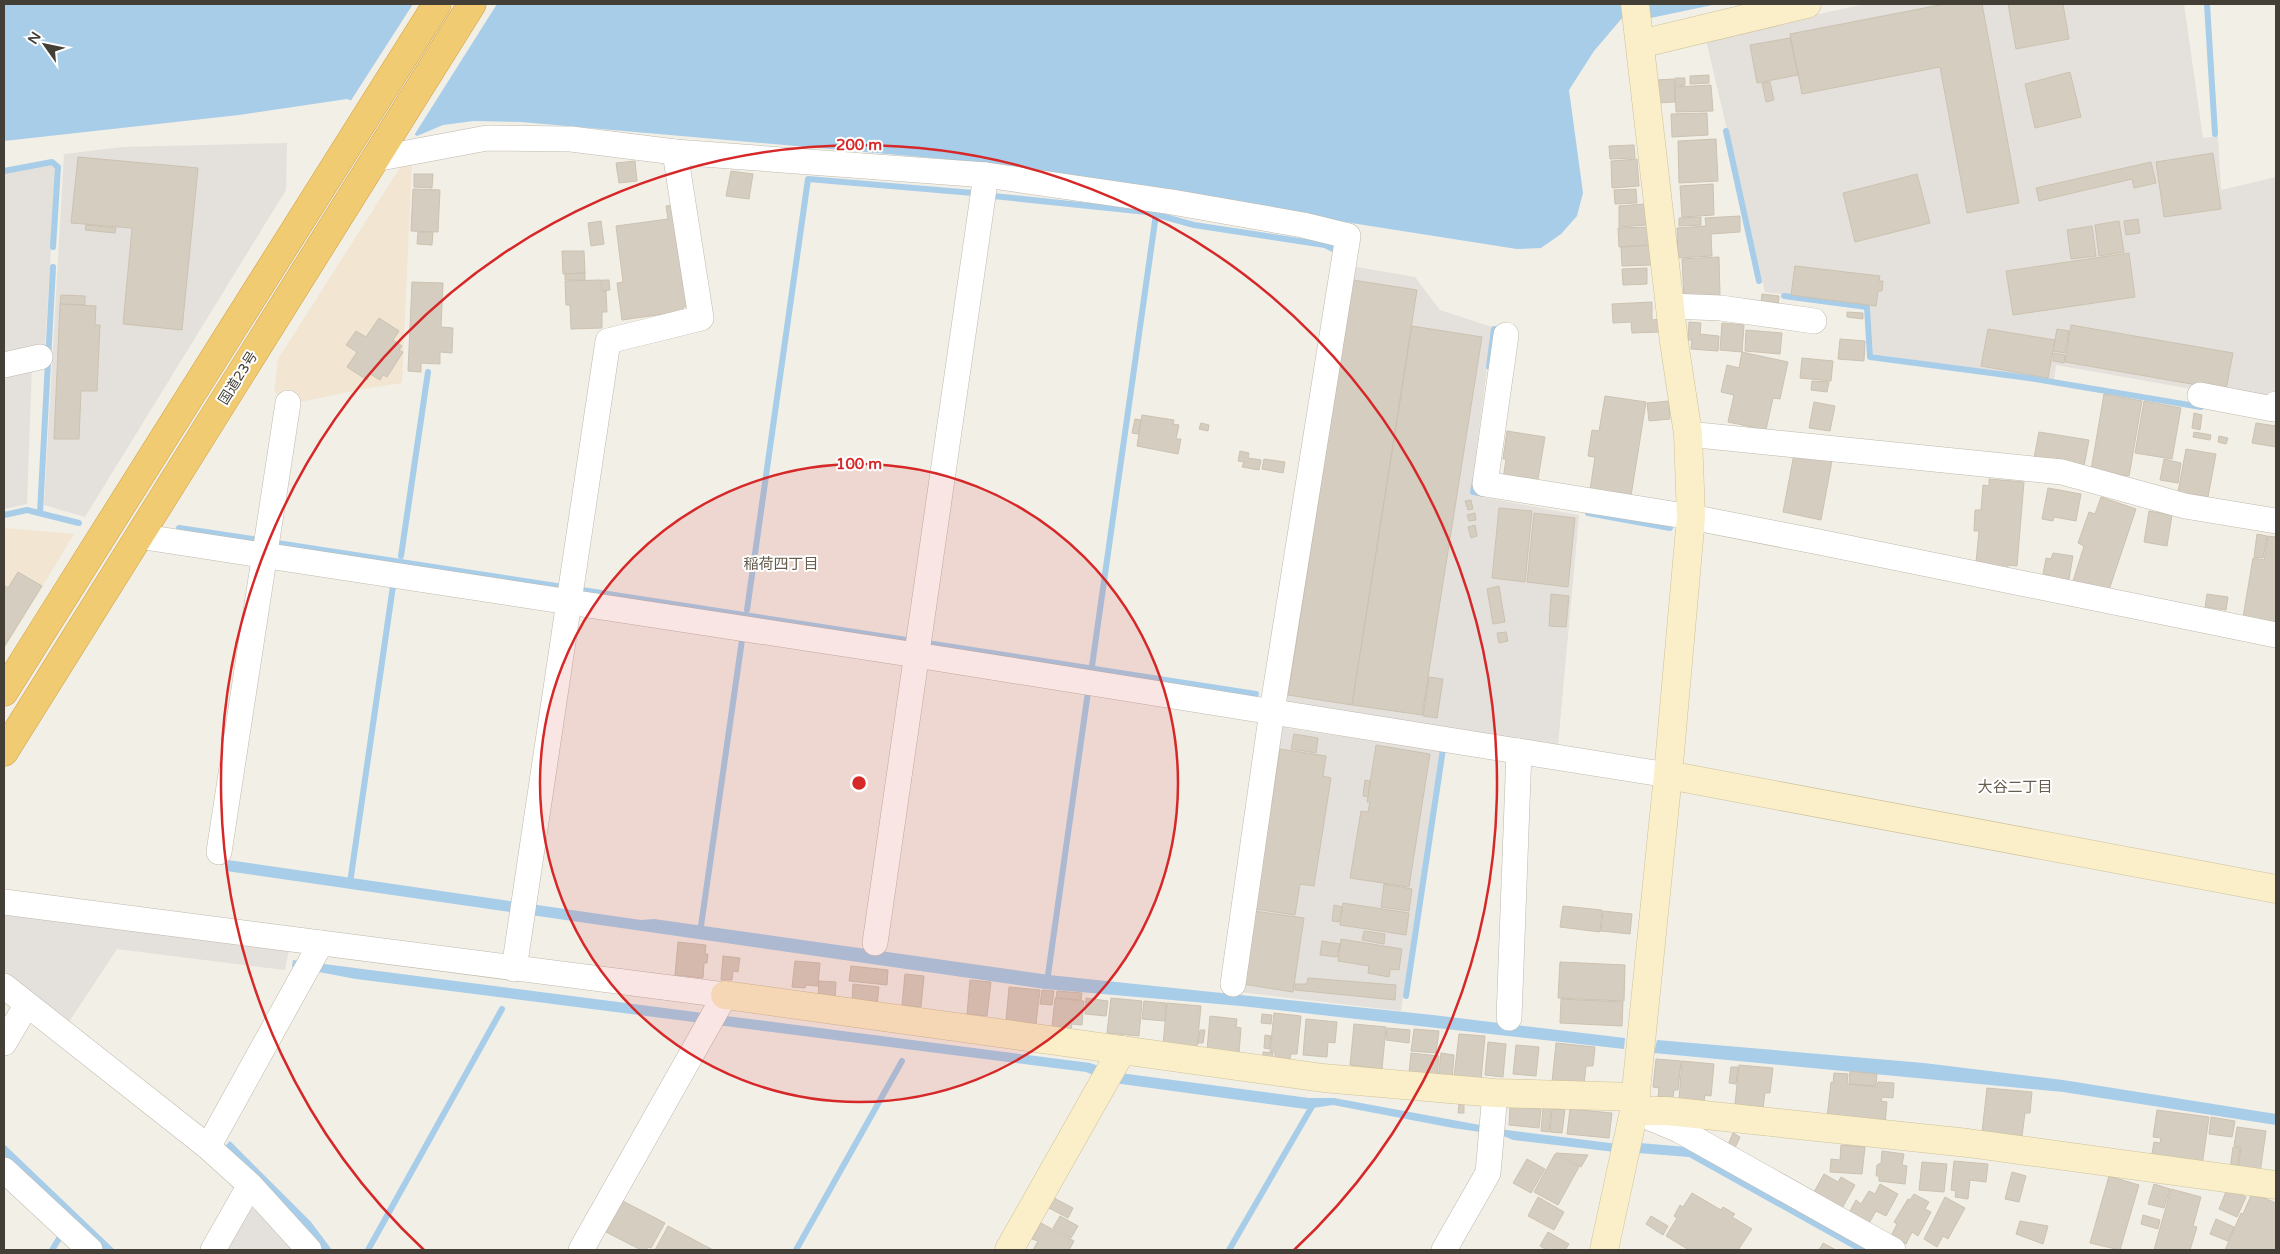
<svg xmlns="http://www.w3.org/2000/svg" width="2280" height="1254" font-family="'Varela Round','Noto Sans JP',sans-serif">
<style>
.commercial{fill:#f2e6d3}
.industrial{fill:#e4e0db}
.water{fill:#a8cde9}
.pier{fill:#f2efe7}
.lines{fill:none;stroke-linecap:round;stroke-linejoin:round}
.stream{stroke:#a8cde9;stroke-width:6}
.building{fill:#d5cdc0;stroke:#ccc2b1}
.street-casing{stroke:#bfb9ad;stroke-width:26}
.secondary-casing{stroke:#cec29a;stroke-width:29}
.highway-casing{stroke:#cfa043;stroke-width:29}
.street{stroke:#fff;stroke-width:25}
.secondary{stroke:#faefc9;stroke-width:28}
.highway{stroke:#f1cb72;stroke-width:28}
.ring{fill:none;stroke:#d62828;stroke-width:2.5}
.labels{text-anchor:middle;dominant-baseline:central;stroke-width:4;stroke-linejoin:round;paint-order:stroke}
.street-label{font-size:14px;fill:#443f36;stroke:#fff}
.neighbourhood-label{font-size:15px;fill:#665d4e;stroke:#fff}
.centre{fill:#d62828;stroke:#fff;stroke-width:2.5}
.ring-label{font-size:15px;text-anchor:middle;font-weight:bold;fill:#d62828;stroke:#fff;stroke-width:4;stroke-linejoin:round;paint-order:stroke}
</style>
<rect width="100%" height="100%" fill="#f2efe7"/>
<g class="commercial">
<polygon points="412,164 402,383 363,389 300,402 285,399 274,392 278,359 401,166"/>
<polygon points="4,528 74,534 4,650"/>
</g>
<g class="industrial">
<polygon points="1864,4 2184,4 2203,138 2218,136 2221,190 2276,177 2276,393 2271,403 2056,365 2054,380 1873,354 1870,306 1765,292 1706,40"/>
<polygon points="287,143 286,190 85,517 44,505 64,154 123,147"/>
<polygon points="52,165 56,168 45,347 4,356 4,173"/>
<polygon points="1351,266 1415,277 1440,310 1492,327 1471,495 1579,515 1558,745 1285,706"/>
<polygon points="32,364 27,504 4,509 4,371"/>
<polygon points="1280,721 1286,723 1286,728 1440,751 1401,1011 1239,992"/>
<polygon points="4,911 289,949 285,970 117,949 67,1025 4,971"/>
<polygon points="247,1203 288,1239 295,1250 219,1250"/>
</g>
<g class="water">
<polygon points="4,4 1717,4 1646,19 1623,17 1594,51 1569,90 1583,193 1577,216 1561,234 1541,248 1517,249 944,159 521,122 474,121 443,125 417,136 371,108 347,99 239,115 4,141"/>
<polygon points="228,860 641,920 654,919 1049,975 1433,1015 1625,1038 1624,1049 1241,1006 1045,989 226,871"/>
<polygon points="293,960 1090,1063 1120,1073 1309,1098 1334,1098 1507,1130 1618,1144 1615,1152 1513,1140 1501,1135 1453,1128 1333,1105 1306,1109 1114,1083 1086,1072 356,979 292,967"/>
<polygon points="1657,1040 1924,1063 2063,1080 2276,1114 2276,1125 2063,1092 1654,1053"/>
<polygon points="230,1141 311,1222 332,1250 320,1250 223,1148"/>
<polygon points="1640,1143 1687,1147 1877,1250 1856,1250 1689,1157 1638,1153"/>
<polygon points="4,1144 115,1250 101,1250 4,1158"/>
</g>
<polygon class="pier" points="413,4 497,4 413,137 370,110 350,102"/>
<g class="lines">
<g class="stream">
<polyline points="2207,4 2215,134"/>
<polyline points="1726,131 1759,281"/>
<polyline points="4,171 52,162 58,167 53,247"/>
<polyline points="993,196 1147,212 1194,225 1325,245 1333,249"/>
<polyline points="1784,296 1867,307 1870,357 2029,378 2201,407"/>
<polyline points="1489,367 1494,329"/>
<polyline points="1475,481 1473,492 1484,494"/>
<polyline points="40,513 53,267"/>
<polyline points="1588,513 1670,528"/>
<polyline points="4,515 27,510 79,523"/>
<polyline points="179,528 259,540"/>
<polyline points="277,543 563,587"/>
<polyline points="401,556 428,372"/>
<polyline points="582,590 913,641"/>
<polyline points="747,610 808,179 973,193"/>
<polyline points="927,643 1256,694"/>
<polyline points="1092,666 1156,214"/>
<polyline points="350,883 393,586"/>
<polyline points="701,926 742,640"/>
<polyline points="1047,982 1088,692"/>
<polyline points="1406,996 1443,749 1438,748"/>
<polyline points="52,1250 60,1237"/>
<polyline points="368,1250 502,1009"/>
<polyline points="796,1250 902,1061"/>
<polyline points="1229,1250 1314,1103"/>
</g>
</g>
<g class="building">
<polygon points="1945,4 1982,4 2019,203 1967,213 1940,67 1802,94 1790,34"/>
<polygon points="2008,4 2063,4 2069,39 2016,49"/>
<polygon points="1790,38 1798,75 1757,83 1750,45"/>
<polygon points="2070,72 2081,117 2035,128 2025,84"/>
<polygon points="1709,75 1709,83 1690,84 1690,76"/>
<polygon points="1675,78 1685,78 1685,85 1675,86"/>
<polygon points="1674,79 1675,102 1657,103 1656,80"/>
<polygon points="1770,82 1774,100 1766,102 1762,83"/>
<polygon points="1711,85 1713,111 1676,112 1675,87"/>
<polygon points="1707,113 1708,135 1672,137 1671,114"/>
<polygon points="1716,139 1718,181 1679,183 1678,141"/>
<polygon points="1634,145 1635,158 1610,159 1609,146"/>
<polygon points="2213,153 2221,209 2164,217 2156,162"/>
<polygon points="78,157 198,168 182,330 123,324 132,228 71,223"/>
<polygon points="1637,159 1639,186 1612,188 1611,161"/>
<polygon points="635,161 637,181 619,183 616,163"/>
<polygon points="2151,162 2156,183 2134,188 2132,179 2039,201 2036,188"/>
<polygon points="731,171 753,174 749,199 726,196"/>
<polygon points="414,174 433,174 432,188 414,187"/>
<polygon points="1917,174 1930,223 1855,242 1843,193"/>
<polygon points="1713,184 1714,215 1682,217 1680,186"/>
<polygon points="413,189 440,190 438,232 411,231"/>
<polygon points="1636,189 1637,203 1615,204 1614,190"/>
<polygon points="1645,204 1646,225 1619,227 1619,206"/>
<polygon points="678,205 691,306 683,307 684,311 622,320 617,283 623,282 616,226 668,219 666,206"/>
<polygon points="1740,216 1740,232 1711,234 1712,256 1678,258 1677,228 1706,226 1705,218"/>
<polygon points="1701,217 1701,225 1679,226 1679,218"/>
<polygon points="2138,219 2140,233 2126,235 2124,221"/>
<polygon points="601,221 604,244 591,246 588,223"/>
<polygon points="2119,221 2124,252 2099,256 2095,225"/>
<polygon points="86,225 116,228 115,233 85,230"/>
<polygon points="2092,226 2096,256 2071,259 2067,230"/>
<polygon points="1649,227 1650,245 1619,247 1618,228"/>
<polygon points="418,232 433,232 432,245 417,244"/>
<polygon points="1652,245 1652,265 1622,266 1621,247"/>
<polygon points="562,251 584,251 585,273 563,274"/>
<polygon points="2129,253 2135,297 2013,315 2006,271"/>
<polygon points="1719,257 1720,296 1684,298 1682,259"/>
<polygon points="1795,266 1880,276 1879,281 1883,281 1882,291 1878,291 1876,306 1791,295"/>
<polygon points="1647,268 1647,284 1623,285 1622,269"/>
<polygon points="585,273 585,280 565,280 565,274"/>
<polygon points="601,280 601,291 606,291 607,312 602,312 602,328 571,329 570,305 566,305 565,281"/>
<polygon points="602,280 609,280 610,290 602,291"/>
<polygon points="1353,280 1417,290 1352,705 1288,695"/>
<polygon points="412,282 443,283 441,327 453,328 452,353 440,352 440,364 421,363 421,372 408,371"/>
<polygon points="1762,294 1779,296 1778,309 1761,307"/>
<polygon points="61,295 85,296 85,305 60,304"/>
<polygon points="1652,302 1652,320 1660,319 1660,332 1632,333 1631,322 1613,323 1612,304"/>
<polygon points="60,304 96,306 95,325 100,325 97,391 81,391 79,439 54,439"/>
<polygon points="1847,312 1863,313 1863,319 1847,317"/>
<polygon points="379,318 399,331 393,340 402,346 399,350 403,352 387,377 383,375 380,380 370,374 367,380 347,367 357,352 346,345 356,331 366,337"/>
<polygon points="1689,322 1701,323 1700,334 1719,336 1718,351 1691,349 1692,340 1688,340"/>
<polygon points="1722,323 1744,325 1742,352 1720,350"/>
<polygon points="2071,325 2233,353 2226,390 2065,362"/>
<polygon points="1412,326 1482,337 1422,715 1352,705"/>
<polygon points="1988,329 2055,340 2048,378 1981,366"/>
<polygon points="2057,329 2069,331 2065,353 2053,351"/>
<polygon points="1746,330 1782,333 1780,354 1745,351"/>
<polygon points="1840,339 1865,341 1864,361 1838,359"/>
<polygon points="1742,352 1788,362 1780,399 1773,398 1766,430 1728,422 1734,395 1721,392 1727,365 1739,368"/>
<polygon points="2054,353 2065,355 2064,363 2053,361"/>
<polygon points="1802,358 1833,361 1831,381 1800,378"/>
<polygon points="1812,381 1829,382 1827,392 1811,390"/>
<polygon points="2104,394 2142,401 2129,476 2091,470"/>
<polygon points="1605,396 1646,402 1631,496 1590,490 1595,457 1588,456 1592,430 1599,431"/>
<polygon points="1669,401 1670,419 1649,421 1647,403"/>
<polygon points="2144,401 2181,408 2172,459 2135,453"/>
<polygon points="1814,402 1835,406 1830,431 1809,428"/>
<polygon points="2194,413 2202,415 2200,430 2192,428"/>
<polygon points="1142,415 1174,420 1173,424 1179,425 1176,439 1181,439 1178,454 1137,446"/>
<polygon points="1135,419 1141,420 1138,434 1132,433"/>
<polygon points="1201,423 1209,425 1208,431 1199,429"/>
<polygon points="2256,423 2276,426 2276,447 2252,443"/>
<polygon points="1507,431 1545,437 1537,485 1503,480 1506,459 1503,459"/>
<polygon points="2039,432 2089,440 2084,466 2034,458"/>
<polygon points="2194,432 2211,435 2210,440 2193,437"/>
<polygon points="2219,436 2228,438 2226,444 2218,442"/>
<polygon points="2186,449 2216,454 2208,497 2178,492"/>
<polygon points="1240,451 1249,453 1248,458 1261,460 1259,470 1242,467 1244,462 1238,461"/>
<polygon points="1794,454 1832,461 1821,520 1783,512"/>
<polygon points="1264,459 1285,462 1283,473 1262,469"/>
<polygon points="2164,459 2181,463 2178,483 2160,480"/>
<polygon points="1989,479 2024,482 2017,566 2008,565 2007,575 1975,573 1979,531 1974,531 1975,510 1981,510 1983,485 1989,486"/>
<polygon points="2048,488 2081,494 2076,521 2054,517 2053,521 2042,519"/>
<polygon points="2101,497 2136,509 2108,593 2073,581 2084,546 2078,543 2089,512 2095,514"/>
<polygon points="1471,500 1473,509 1468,510 1465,501"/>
<polygon points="1499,508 1532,511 1525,582 1492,578"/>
<polygon points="2149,511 2172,515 2167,546 2144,542"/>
<polygon points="1475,513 1476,520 1469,521 1467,515"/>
<polygon points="1534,513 1575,518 1568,587 1527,582"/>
<polygon points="1475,525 1477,536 1471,538 1468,527"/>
<polygon points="2257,534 2267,536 2263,558 2254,557"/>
<polygon points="2268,536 2276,537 2276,628 2242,623 2253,558 2264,560"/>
<polygon points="2053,553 2073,556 2068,585 2047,581 2049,575 2043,574 2046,558 2051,559"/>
<polygon points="18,572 42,586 4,647 4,585 8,588"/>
<polygon points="1499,586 1505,622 1493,624 1487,589"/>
<polygon points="1551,594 1569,596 1566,627 1549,626"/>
<polygon points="2207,594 2228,597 2226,610 2205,607"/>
<polygon points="1506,632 1508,641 1499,643 1497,633"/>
<polygon points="1429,677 1443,679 1437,718 1423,716"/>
<polygon points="1294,734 1318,738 1316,753 1291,749"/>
<polygon points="1376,745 1430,754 1409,887 1350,878 1361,811 1368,812 1370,802 1367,802"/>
<polygon points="1280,749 1326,756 1323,776 1331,778 1314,886 1300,884 1295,915 1255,909"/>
<polygon points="1365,780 1370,781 1368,797 1363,796"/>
<polygon points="1384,884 1412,889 1409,911 1381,907"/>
<polygon points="1343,903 1409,913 1406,935 1340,925"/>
<polygon points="1334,905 1342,907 1339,922 1332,921"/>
<polygon points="1563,906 1602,910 1600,932 1560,927"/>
<polygon points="1254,911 1304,918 1293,992 1242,984"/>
<polygon points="1603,911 1632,914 1630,934 1601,931"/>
<polygon points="1364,931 1385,934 1384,944 1362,940"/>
<polygon points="1341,939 1402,949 1399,970 1390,969 1389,977 1368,973 1369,966 1338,961"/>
<polygon points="1322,941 1340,944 1337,957 1320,955"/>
<polygon points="678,942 706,945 705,954 708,954 707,963 704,963 703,978 675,975"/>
<polygon points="723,956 740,958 738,972 733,971 732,980 721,980"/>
<polygon points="795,961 820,963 818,986 806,985 805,988 792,987"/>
<polygon points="1560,962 1625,965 1624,1001 1558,998"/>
<polygon points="851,966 888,970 887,985 849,981"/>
<polygon points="905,974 924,976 921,1007 902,1005"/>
<polygon points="1308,978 1396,985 1395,1000 1295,990 1295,984 1307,984"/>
<polygon points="970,980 991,982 987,1016 967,1014"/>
<polygon points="819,981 836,982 835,999 818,997"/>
<polygon points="853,984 879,987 877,1005 852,1002"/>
<polygon points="1009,987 1040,990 1036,1024 1006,1021"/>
<polygon points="1042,990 1054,991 1052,1005 1040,1004"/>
<polygon points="1057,991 1082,993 1081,1000 1056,998"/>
<polygon points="1055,998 1084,1001 1082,1025 1072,1024 1071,1029 1052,1027"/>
<polygon points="1086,998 1108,1001 1106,1016 1085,1014"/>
<polygon points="1111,998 1142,1001 1139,1036 1107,1033"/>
<polygon points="1561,999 1623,1002 1622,1026 1560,1023"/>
<polygon points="1144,1001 1166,1003 1165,1021 1142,1019"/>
<polygon points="1167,1003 1201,1006 1197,1047 1163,1044"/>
<polygon points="1274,1013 1301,1016 1297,1054 1291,1054 1290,1059 1275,1058 1275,1052 1270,1052"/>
<polygon points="1262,1014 1272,1015 1271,1024 1261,1023"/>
<polygon points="1210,1016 1237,1019 1236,1027 1241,1028 1239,1053 1207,1050"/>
<polygon points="1306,1019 1337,1022 1335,1043 1328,1042 1327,1057 1303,1055"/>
<polygon points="1354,1024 1386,1027 1382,1069 1350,1065"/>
<polygon points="1387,1028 1410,1030 1409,1043 1386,1040"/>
<polygon points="1414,1029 1439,1031 1436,1053 1411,1051"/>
<polygon points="1200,1030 1205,1030 1203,1043 1198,1043"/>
<polygon points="1459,1034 1485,1036 1481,1080 1454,1077"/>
<polygon points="1265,1035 1271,1036 1269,1049 1264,1048"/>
<polygon points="1488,1042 1506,1044 1503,1077 1485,1075"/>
<polygon points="1556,1043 1595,1047 1593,1066 1586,1066 1584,1085 1552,1082"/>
<polygon points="1516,1045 1539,1047 1536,1076 1513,1074"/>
<polygon points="1263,1052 1273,1053 1272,1060 1263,1059"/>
<polygon points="1411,1053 1439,1056 1437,1075 1409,1073"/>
<polygon points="1441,1053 1454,1055 1452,1080 1438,1079"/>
<polygon points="1656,1059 1681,1061 1678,1090 1674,1090 1673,1098 1658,1097 1659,1088 1653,1087"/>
<polygon points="1682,1061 1714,1064 1711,1096 1705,1095 1704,1101 1679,1099"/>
<polygon points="1739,1065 1773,1068 1770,1093 1765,1093 1763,1108 1735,1104"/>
<polygon points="1731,1067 1738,1067 1736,1084 1729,1083"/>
<polygon points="1850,1071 1877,1074 1876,1086 1849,1084"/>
<polygon points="1834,1073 1848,1074 1847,1084 1877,1087 1878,1082 1894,1083 1893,1098 1882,1097 1881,1101 1887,1102 1885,1124 1827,1118 1831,1082 1833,1083"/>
<polygon points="1987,1088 2032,1092 2030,1113 2025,1113 2022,1136 1982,1132"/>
<polygon points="1459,1104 1464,1104 1464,1113 1458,1113"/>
<polygon points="1510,1106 1541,1109 1539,1128 1509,1125"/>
<polygon points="1543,1108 1551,1109 1549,1132 1541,1131"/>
<polygon points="1552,1109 1565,1110 1562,1133 1550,1132"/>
<polygon points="1570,1109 1612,1113 1609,1138 1567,1134"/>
<polygon points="2157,1110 2209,1117 2202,1166 2151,1159 2154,1142 2160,1143 2161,1138 2153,1137"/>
<polygon points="2211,1117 2235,1121 2232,1137 2209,1134"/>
<polygon points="2237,1127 2266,1131 2260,1173 2238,1170 2241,1147 2234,1146"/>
<polygon points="1733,1133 1740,1137 1734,1150 1727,1147"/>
<polygon points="1841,1145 1865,1147 1862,1174 1830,1172 1831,1159 1840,1160"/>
<polygon points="2233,1147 2240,1148 2237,1170 2230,1169"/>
<polygon points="1882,1151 1904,1154 1902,1165 1907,1166 1905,1184 1879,1181 1879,1176 1876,1176 1877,1165 1881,1163"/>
<polygon points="1556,1153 1588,1155 1581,1167"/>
<polygon points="1555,1154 1579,1167 1558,1205 1534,1192"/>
<polygon points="1527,1159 1545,1169 1531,1193 1513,1183"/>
<polygon points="1954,1161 1988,1164 1986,1182 1970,1180 1968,1199 1955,1197 1956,1191 1951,1190"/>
<polygon points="1922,1162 1947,1164 1944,1192 1919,1190"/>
<polygon points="2012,1172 2026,1176 2019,1202 2005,1199"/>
<polygon points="1824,1174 1838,1182 1841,1177 1855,1185 1841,1210 1813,1194"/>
<polygon points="2109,1176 2139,1185 2120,1250 2090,1243"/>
<polygon points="1880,1184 1898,1194 1886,1216 1876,1211 1867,1227 1850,1211 1856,1200 1861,1204 1869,1191 1875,1194"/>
<polygon points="2154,1184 2170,1189 2164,1208 2148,1204"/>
<polygon points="2171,1189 2201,1197 2193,1226 2197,1227 2190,1250 2154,1250"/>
<polygon points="2227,1189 2246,1197 2237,1217 2219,1209"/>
<polygon points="1692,1193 1721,1210 1723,1207 1735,1214 1732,1217 1752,1229 1738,1250 1689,1250 1666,1236 1677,1218 1674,1216 1680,1205 1683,1207"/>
<polygon points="2252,1193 2276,1203 2276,1250 2225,1250 2241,1213 2243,1214"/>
<polygon points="1914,1194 1929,1202 1925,1209 1931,1212 1918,1236 1912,1232 1906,1244 1891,1236 1897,1224 1894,1222 1908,1199 1910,1200"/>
<polygon points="1538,1197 1564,1212 1554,1230 1528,1216"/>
<polygon points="1945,1197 1965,1208 1948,1239 1943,1236 1937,1247 1924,1239"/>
<polygon points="1054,1198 1073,1208 1068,1218 1049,1208"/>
<polygon points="623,1201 665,1223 651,1248 648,1247 646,1250 641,1250 606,1232"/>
<polygon points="2143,1215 2160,1220 2158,1229 2141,1224"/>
<polygon points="1060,1216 1078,1226 1071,1238 1053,1228"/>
<polygon points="1651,1216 1668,1226 1663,1235 1646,1224"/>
<polygon points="2216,1219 2234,1227 2228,1241 2210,1234"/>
<polygon points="2020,1221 2048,1226 2043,1244 2016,1234"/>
<polygon points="1041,1223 1074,1241 1069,1250 1033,1250 1038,1241 1032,1239"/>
<polygon points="668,1226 713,1250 655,1250"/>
<polygon points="1548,1232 1569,1244 1565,1250 1547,1250 1540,1246"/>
<polygon points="1823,1243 1836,1250 1819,1250"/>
</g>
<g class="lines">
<defs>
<g id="street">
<polyline points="375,159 487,138 571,139 675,152 986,175 1172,202 1303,225 1348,236 1272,711 1233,984"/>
<polyline points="1670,306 1721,308 1814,321"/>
<polyline points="1506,335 1485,484 1691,517 1819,542 2276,635"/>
<polyline points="4,365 40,357"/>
<polyline points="2200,395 2273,409 2276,404"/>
<polyline points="1688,434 2062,472 2185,506 2276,521"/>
<polyline points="138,536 916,655 1668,775"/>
<polyline points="219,852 288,403"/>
<polyline points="4,902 725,995 581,1250"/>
<polyline points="875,943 986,175"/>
<polyline points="514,969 608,341 701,318 675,152"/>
<polyline points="4,986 208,1147 250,1185 309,1250"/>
<polyline points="1509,1018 1519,751"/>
<polyline points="4,1043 26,1006"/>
<polyline points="1636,1112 1679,1130 1893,1250"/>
<polyline points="208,1147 321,943"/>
<polyline points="4,1170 90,1250"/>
<polyline points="213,1250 250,1185"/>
<polyline points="1444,1250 1488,1173 1495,1093"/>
</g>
<g id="secondary">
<polyline points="1640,44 1807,4"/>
<polyline points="1668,775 2276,889"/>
<polyline points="725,995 1323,1078 1495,1093 1636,1097"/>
<polyline points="1634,1111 1667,1111 1968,1143 2276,1185"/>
<polyline points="1009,1250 1122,1050"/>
<polyline points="1604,1250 1634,1111 1668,775 1691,517 1688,434 1674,342 1635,4"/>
</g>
<g id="highway">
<polyline points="4,692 437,4"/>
<polyline points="4,752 472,4"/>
</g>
</defs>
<use href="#street" class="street-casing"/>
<use href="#secondary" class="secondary-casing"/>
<use href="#highway" class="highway-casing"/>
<use href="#street" class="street"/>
<use href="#secondary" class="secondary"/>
<use href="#highway" class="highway"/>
</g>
<circle cx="859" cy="783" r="319" fill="#d62828" fill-opacity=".12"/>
<g class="ring">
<circle cx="859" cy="783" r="319"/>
<path d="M424 1250A638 638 0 1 1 1294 1250"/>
</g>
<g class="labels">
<g class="street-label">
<text transform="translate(238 378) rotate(-58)">国道23号</text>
</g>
<g class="neighbourhood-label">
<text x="781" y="564">稲荷四丁目</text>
<text x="2015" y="787">大谷二丁目</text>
</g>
</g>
<circle cx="859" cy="783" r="8" class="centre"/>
<g class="ring-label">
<text x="859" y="150">200 m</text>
<text x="859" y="469">100 m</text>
</g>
<rect width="2280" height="1254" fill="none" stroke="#443f36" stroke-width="10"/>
<g transform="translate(45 45) rotate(303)" stroke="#ffffff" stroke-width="4" paint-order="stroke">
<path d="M0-4L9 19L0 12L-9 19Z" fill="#443f36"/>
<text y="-8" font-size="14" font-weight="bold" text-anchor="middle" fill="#443f36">N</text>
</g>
</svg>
